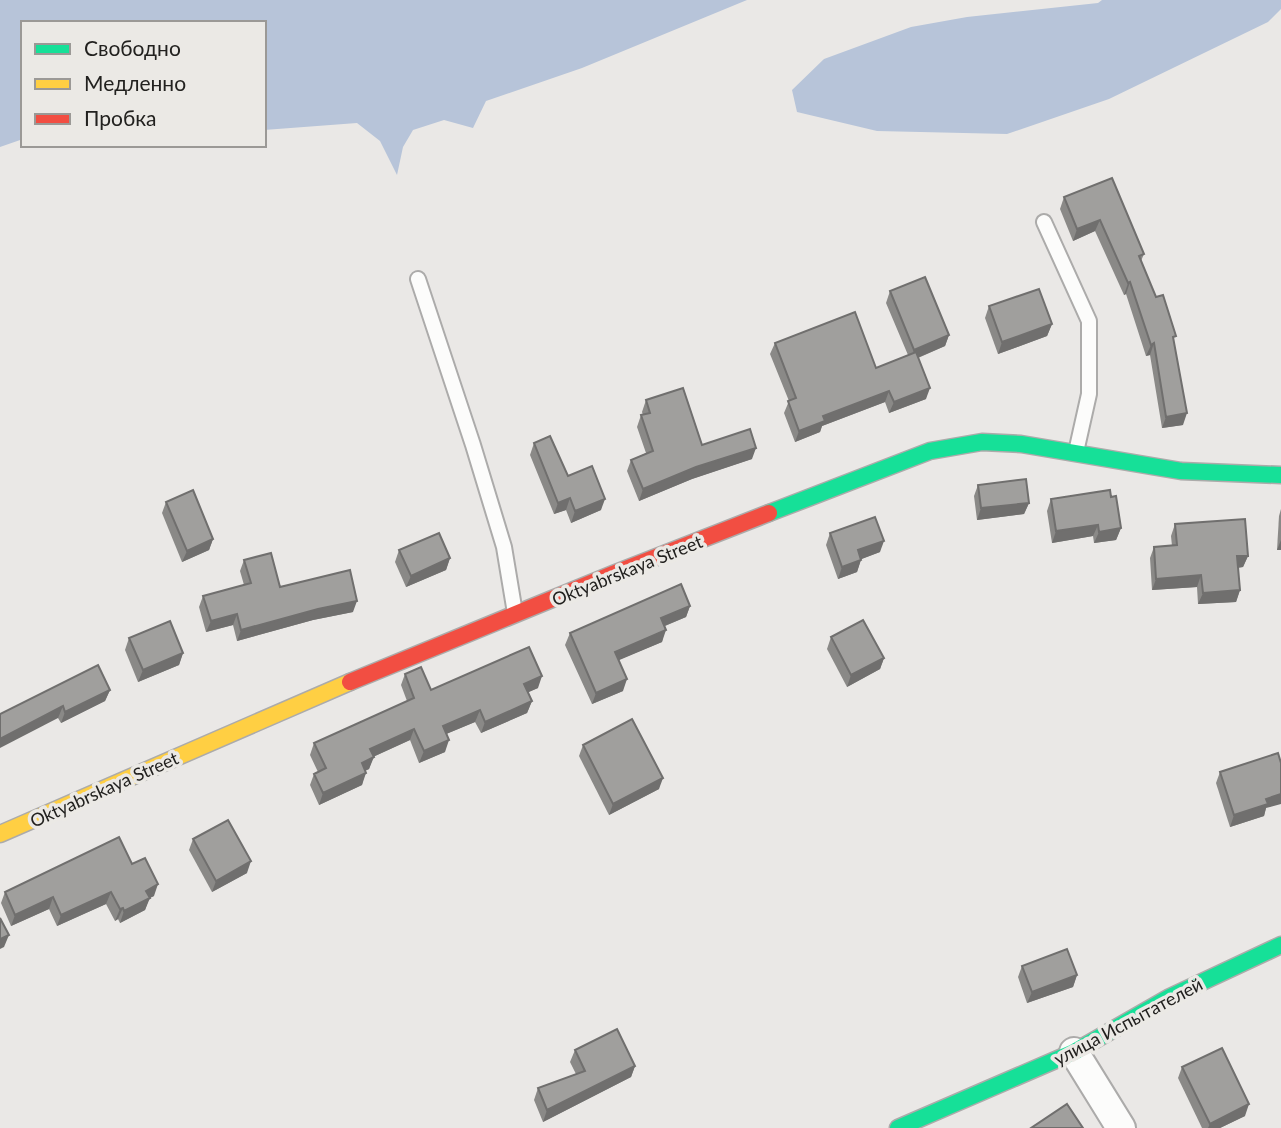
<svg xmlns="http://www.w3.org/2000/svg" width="1281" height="1128" font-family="Lato,sans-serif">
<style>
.water{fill:#b7c4d9}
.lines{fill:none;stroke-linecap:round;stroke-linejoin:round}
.lane-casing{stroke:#acabaa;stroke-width:18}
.street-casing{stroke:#acabaa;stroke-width:32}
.fast-casing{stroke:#acabaa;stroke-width:19}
.slow-casing{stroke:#acabaa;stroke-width:19}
.jam-casing{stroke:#acabaa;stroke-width:19}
.lane{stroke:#fcfcfb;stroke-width:14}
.street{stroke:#fcfcfb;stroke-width:28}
.fast{stroke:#16e098;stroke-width:16}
.slow{stroke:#ffcf43;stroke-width:16}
.jam{stroke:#f24e42;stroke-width:16}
.wall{fill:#8a8987}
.shaded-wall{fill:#706f6e}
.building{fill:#a09f9d;stroke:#706f6e;stroke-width:2}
.labels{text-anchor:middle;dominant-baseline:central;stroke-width:7;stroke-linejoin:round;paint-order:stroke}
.street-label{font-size:18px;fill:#22211f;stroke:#ebe9e5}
</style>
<rect width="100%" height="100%" fill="#eae8e6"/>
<g class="water">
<polygon points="0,0 747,0 582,68 486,101 473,128 444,120 413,130 403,147 397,175 380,141 357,123 264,130 264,23 23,23 23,139 0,147"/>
<polygon points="1102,0 1281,0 1281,9 1268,22 1109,99 1007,134 877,131 797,112 792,90 824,59 911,27 967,17 1098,3"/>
</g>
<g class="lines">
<defs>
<g id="lane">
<polyline points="1044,222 1089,321 1089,394 1076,452"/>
<polyline points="418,279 473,445 504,547 515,613"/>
</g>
<polyline id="street" points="1074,1052 1121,1128"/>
<g id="fast">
<polyline points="769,513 930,451 982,442 1021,444 1181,471 1281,475"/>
<polyline points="898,1128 1074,1052 1170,997 1281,945"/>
</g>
<polyline id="slow" points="0,834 350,682"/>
<polyline id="jam" points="350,682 613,574 769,513"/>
</defs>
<use href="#lane" class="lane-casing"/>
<use href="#street" class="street-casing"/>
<use href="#fast" class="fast-casing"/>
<use href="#slow" class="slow-casing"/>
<use href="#jam" class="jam-casing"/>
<use href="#lane" class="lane"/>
<use href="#street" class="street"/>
<use href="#fast" class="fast"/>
<use href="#slow" class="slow"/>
<use href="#jam" class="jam"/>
</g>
<g class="wall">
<polygon points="1112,178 1144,254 1141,261 1174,342 1183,425 1162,428 1150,355 1146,356 1126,294 1124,295 1095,231 1073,241 1060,209 1064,197"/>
<polygon points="890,291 949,335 945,346 918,358 926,399 889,413 885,402 822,426 820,432 795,442 784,413 789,401 770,354 775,343 876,368 908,355 886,303"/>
<polygon points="989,306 1052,324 1047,336 998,354 985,318"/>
<polygon points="646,400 702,445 752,459 692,479 639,501 627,471 631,460 646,453 637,427 641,415 643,415 642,412"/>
<polygon points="534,443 568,476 601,510 571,523 566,510 554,514 530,455"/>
<polygon points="978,485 1029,503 1024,514 977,520 974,496"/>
<polygon points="1111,497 1121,528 1116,540 1094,543 1093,536 1052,543 1047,511 1051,499"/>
<polygon points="166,502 213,539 209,550 182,562 162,513"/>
<polygon points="1281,509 1281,550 1277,550 1279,516"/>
<polygon points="1175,524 1248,556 1243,567 1238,568 1240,590 1236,602 1198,604 1197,587 1152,590 1150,558 1154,547 1172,546 1171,536"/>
<polygon points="830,533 880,552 861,559 857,572 838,579 826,545"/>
<polygon points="399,550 450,558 446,570 406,587 395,562"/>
<polygon points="244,560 280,587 353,612 313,620 237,641 233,625 206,632 199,607 203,596 244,585 240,571"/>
<polygon points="690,606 686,617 665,626 662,642 618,660 623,691 592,704 565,645 570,633"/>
<polygon points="831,637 884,658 880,669 847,687 827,649"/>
<polygon points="129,638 183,653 179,665 138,682 125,650"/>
<polygon points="405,674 431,690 538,688 528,692 532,701 527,713 481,733 475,722 446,734 445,752 419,763 410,740 373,757 369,769 365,771 362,785 319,805 310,785 314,774 318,772 310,755 314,743 407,701 401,685"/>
<polygon points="110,690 105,701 61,723 58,718 0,714"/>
<polygon points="583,745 659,789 609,815 579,756"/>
<polygon points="1220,772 1266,808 1264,816 1230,827 1216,783"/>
<polygon points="193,839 247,873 212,892 189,850"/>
<polygon points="132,864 154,896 149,898 145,910 120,923 118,919 115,921 106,904 57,926 49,909 11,926 1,903 5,892"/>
<polygon points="1022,966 1077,975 1073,987 1027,1003 1018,977"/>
<polygon points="575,1050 635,1066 631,1077 543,1122 534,1100 538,1088 576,1074 570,1062"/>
<polygon points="1182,1067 1245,1116 1220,1128 1202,1128 1178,1078"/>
</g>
<g class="shaded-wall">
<polygon points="1100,220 1095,231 1073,241 1077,229"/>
<polygon points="1130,282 1126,294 1124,295 1128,283"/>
<polygon points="1052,324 1047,336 998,354 1002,342"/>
<polygon points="949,335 945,346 910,361 914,350"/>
<polygon points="1154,343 1150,355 1146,356 1151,345"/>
<polygon points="930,388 926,399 889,413 894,402"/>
<polygon points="889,391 885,402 822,426 820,432 795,442 799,431 823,416"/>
<polygon points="1187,413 1183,425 1162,428 1166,417"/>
<polygon points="756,448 752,459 692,479 639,501 643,489 696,467"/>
<polygon points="570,498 566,510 554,514 558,503"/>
<polygon points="605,499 601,510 571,523 575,511"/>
<polygon points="1029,503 1024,514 977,520 981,508"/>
<polygon points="1098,525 1093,536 1052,543 1056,531"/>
<polygon points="1121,528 1116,540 1094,543 1099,532"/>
<polygon points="213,539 209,550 182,562 187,551"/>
<polygon points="1281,540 1281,550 1277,550"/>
<polygon points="884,541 880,552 854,562 858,550"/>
<polygon points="1237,556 1248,556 1243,567 1233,568"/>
<polygon points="450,558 446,570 406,587 411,576"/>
<polygon points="861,560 857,572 838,579 842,567"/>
<polygon points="1201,575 1197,587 1152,590 1156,579"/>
<polygon points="1240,590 1236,602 1198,604 1203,593"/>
<polygon points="357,601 353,612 313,620 237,641 241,630 318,609"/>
<polygon points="690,606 686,617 657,629 661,618"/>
<polygon points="237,614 233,625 206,632 211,621"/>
<polygon points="666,630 662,642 610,664 615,652"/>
<polygon points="183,653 179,665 138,682 143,670"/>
<polygon points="884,658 880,669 847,687 851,675"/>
<polygon points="542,676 538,688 520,696 524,684"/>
<polygon points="627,679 623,691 592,704 596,693"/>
<polygon points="110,690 105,701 61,723 65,712"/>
<polygon points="532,701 527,713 481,733 485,722"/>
<polygon points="63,706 58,718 0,748 0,739"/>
<polygon points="480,710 475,722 439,737 443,726"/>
<polygon points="414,729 410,740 366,760 370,749"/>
<polygon points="449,740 445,752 419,763 424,751"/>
<polygon points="374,757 369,769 357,774 362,763"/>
<polygon points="366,773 362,785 319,805 323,793"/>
<polygon points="663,778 659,789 609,815 613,804"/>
<polygon points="1281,794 1281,804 1266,808 1264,816 1230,827 1234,815 1266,799"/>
<polygon points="251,861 247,873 212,892 216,881"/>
<polygon points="158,884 154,896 142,902 146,891"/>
<polygon points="111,892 106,904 57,926 61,915"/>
<polygon points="53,897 49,909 11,926 15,915"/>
<polygon points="150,898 145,910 120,923 124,911"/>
<polygon points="123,908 118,919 115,921 120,909"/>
<polygon points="9,935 4,947 0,949 0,939"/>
<polygon points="1077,975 1073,987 1027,1003 1032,992"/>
<polygon points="635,1066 631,1077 543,1122 547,1110"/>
<polygon points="1249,1104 1245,1116 1220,1128 1208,1128 1210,1124"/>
</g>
<g class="building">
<polygon points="1112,178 1144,254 1139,256 1156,297 1163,295 1176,336 1173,337 1187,413 1166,417 1154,343 1151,345 1130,282 1128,283 1100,220 1077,229 1064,197"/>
<polygon points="925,277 949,335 914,350 890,291"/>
<polygon points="1039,289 1052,324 1002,342 989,306"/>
<polygon points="855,312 876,368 916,352 930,388 894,402 889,391 823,416 825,421 799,431 788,401 796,398 775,343"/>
<polygon points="683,388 702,445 750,429 756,448 696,467 643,489 631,460 653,451 641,415 650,413 646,400"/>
<polygon points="550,436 568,476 592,466 605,499 575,511 570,498 558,503 534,443"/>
<polygon points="1026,479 1029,503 981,508 978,485"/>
<polygon points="193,490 213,539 187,551 166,502"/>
<polygon points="1110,490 1111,497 1116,496 1121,528 1099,532 1098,525 1056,531 1051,499"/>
<polygon points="875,517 884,541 858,550 861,560 842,567 830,533"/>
<polygon points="1245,519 1248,556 1237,556 1240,590 1203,593 1201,575 1156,579 1154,547 1177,545 1175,524"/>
<polygon points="439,533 450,558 411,576 399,550"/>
<polygon points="271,553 280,587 350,570 357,601 318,609 241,630 237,614 211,621 203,596 251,583 244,560"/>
<polygon points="681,584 690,606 661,618 666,630 615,652 627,679 596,693 570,633"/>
<polygon points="863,620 884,658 851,675 831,637"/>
<polygon points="170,621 183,653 143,670 129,638"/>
<polygon points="529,647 542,676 524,684 532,701 485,722 480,710 443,726 449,740 424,751 414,729 370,749 374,757 362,763 366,773 323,793 314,774 326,768 314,743 414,698 405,674 421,667 431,690"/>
<polygon points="98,665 110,690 65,712 63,706 0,739 0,714"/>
<polygon points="632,719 663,778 613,804 583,745"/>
<polygon points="1278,753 1281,763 1281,794 1266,799 1268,804 1234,815 1220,772"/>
<polygon points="228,820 251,861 216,881 193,839"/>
<polygon points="119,837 132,864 145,858 158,884 146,891 150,898 124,911 123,908 120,909 111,892 61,915 53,897 15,915 5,892"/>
<polygon points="0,918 9,935 0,939"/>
<polygon points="1067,949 1077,975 1032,992 1022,966"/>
<polygon points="617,1029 635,1066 547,1110 538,1088 585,1071 575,1050"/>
<polygon points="1222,1048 1249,1104 1210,1124 1182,1067"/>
<polygon points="1067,1104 1083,1128 1031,1128"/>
</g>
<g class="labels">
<g class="street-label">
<text transform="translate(627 570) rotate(-22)">Oktyabrskaya Street</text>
<text transform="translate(104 789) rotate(-24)">Oktyabrskaya Street</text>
<text transform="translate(1128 1021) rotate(-28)">улица Испытателей</text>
</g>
</g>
<rect x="21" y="21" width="245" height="126" fill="#ebe9e5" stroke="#9b9996" stroke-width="2"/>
<rect x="35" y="44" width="35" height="10" fill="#16e098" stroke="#9b9996" stroke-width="2"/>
<text x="84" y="56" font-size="21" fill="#22211f">Свободно</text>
<rect x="35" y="79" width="35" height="10" fill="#ffcf43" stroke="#9b9996" stroke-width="2"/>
<text x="84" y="91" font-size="21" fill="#22211f">Медленно</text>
<rect x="35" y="114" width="35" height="10" fill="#f24e42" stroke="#9b9996" stroke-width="2"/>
<text x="84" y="126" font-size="21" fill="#22211f">Пробка</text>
</svg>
